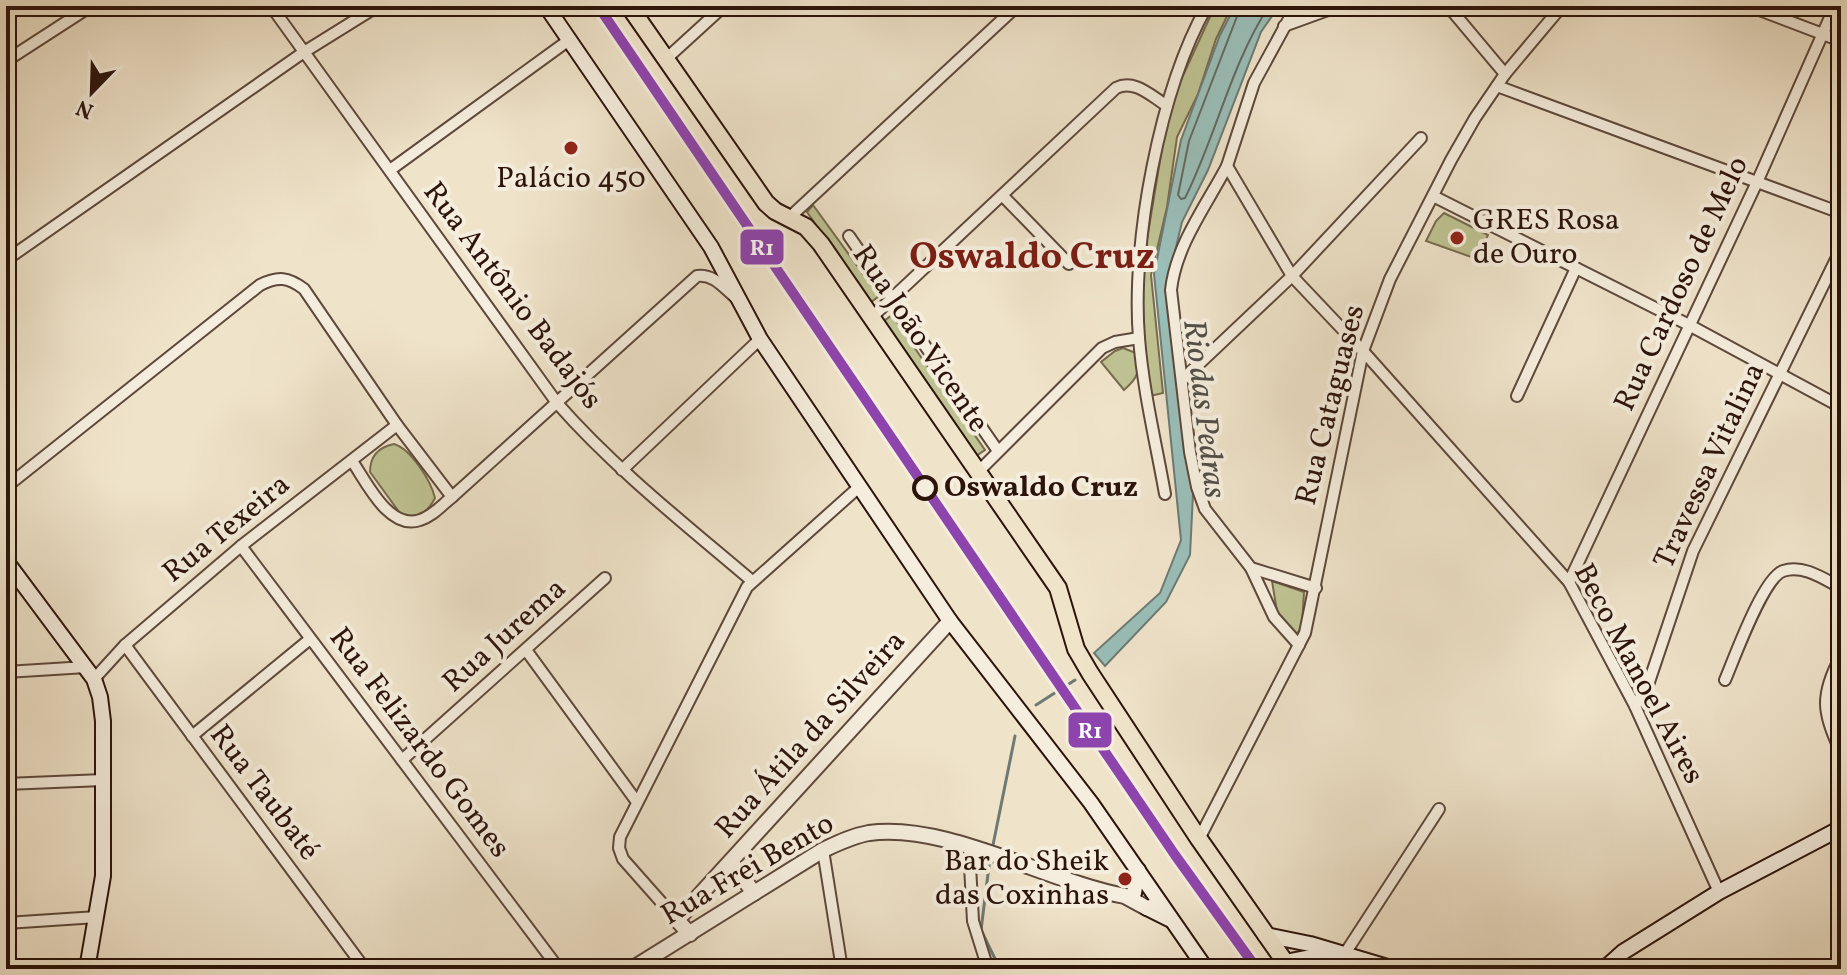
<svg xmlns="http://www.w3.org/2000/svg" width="1847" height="975" font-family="Vollkorn,serif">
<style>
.green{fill:#bfc292;stroke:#766b4e;stroke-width:2}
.water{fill:#9abeb8;stroke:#6e7a73;stroke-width:2}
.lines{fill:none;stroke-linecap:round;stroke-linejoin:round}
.shore{stroke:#636962;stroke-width:2}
.stream{stroke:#6e7a73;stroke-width:3}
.minor-casing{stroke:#5d483b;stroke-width:14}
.tertiary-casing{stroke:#5d483b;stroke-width:18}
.secondary-casing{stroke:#2c140b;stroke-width:18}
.primary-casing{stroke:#2c140b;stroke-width:20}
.minor{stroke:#f5eddd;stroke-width:10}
.tertiary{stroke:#f5eddd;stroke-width:14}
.secondary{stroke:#f5eddd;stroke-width:14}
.primary{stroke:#efe3ca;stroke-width:16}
.rail-1-casing{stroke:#f5eddd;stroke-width:16}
.rail-1{stroke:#8e44ad;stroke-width:10}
.poi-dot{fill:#8f2418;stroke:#f5eddd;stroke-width:3}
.stop-dot{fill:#f5eddd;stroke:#2c140b;stroke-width:4}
.labels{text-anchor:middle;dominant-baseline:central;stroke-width:8;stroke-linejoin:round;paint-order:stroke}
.poi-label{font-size:30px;fill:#2c140b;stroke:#f5eddd}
.street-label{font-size:30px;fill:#2c140b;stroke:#f5eddd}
.stop-label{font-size:30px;font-weight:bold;fill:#2c140b;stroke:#f5eddd;text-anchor:start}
.water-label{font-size:32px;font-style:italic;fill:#525048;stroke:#f5eddd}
.district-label{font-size:38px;font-weight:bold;fill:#7a1f14;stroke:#f5eddd}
.line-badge{stroke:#f5eddd;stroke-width:3}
.badge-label{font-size:22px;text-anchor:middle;font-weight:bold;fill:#fff}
</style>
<rect width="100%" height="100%" fill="#efe3ca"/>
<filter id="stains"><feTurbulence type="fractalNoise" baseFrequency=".0025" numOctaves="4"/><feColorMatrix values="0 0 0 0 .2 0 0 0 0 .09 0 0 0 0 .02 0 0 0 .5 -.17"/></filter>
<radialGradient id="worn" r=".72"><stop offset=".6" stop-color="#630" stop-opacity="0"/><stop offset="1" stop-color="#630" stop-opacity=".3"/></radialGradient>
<g class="green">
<polygon points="1215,6 1232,6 1216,39 1198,94 1177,137 1167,207 1151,275 1163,393 1146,397 1141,276 1169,106"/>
<polygon points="813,205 879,296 870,303 807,212"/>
<polygon points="1444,213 1488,235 1477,259 1426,241 1436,221"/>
<polygon points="892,315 985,450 976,456 884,321"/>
<path d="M1123,348L1136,353C1141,370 1138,378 1124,390L1101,362L1115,351Z"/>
<path d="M394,444C411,449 431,481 435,498C428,512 418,520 402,516L370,472C370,456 379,447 394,444Z"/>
<polygon points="1272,581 1304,592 1302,626 1297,634 1278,618"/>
</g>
<polygon class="water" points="1235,6 1279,6 1261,32 1208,170 1182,222 1166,289 1193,494 1190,555 1166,602 1105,666 1094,653 1160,593 1181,540 1154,274 1181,140 1220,35"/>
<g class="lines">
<path class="shore" d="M1241,6L1189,141L1178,195L1181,199L1185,198C1216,136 1231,64 1269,6"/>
<g class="stream">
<polyline points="1036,705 1075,680"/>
<polyline points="992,850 1015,736"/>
<polyline points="990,858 981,930 1000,969"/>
</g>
<defs>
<g id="minor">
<path d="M271,6L557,403C615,469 685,524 752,581"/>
<polyline points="1296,6 1254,83 1227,166 1292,276 1363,351 1569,582 1635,706 1719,892"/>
<polyline points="1448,6 1505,74"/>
<polyline points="1749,6 1841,41"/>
<polyline points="1284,26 1339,6"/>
<polyline points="666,59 724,6"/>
<polyline points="6,61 91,6"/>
<polyline points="1497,86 1841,213"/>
<path d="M1227,166C1206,206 1176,245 1171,290L1190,452L1197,487L1205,509L1251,568L1316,588"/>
<polyline points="390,170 569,40"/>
<polyline points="1003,196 1069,264"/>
<polyline points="1433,196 1689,325 1841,407"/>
<polyline points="789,218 1017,6"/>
<polyline points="849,236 998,451"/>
<polyline points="6,260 304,52 378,6"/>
<path d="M871,318L1116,88C1134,79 1150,95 1166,105"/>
<polyline points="1182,380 1292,276 1421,138"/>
<polyline points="1517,396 1576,268"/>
<path d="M352,461C366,481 389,531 420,520C433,516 442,505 452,497L697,276C714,274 723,287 736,298"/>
<polyline points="622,470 760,339"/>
<polyline points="978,472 1102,348 1115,342 1139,338"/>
<path d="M6,487L260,285C278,276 288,277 304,289L397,425L452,497"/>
<path d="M1165,494C1156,443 1143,390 1139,338C1131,242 1160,89 1207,6"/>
<polyline points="241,546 559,969"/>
<polyline points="1251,568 1274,617 1299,645"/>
<polyline points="1569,582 1758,180 1835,6"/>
<polyline points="125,645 365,969"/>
<polyline points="526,650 637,802"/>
<path d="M1841,656C1820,695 1822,713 1841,752"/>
<polyline points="6,672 86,667"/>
<polyline points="94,679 125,645 241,546 397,425"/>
<path d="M1725,680C1734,659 1763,578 1783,571C1803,564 1824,579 1841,588"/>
<polyline points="1635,706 1648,685 1693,551 1841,249"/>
<polyline points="192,736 310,639"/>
<polyline points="402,760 605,578"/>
<polyline points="6,784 103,780"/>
<polyline points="1199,839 1305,633 1363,351 1390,279 1451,160 1475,118 1505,74 1562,6"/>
<polyline points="969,847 973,921 988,969"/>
<polyline points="823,850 842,969"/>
<polyline points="677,920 623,859 619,848 620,837 747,587 859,487"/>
<polyline points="6,923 97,917"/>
<polyline points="1344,955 1439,809"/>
</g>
<g id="tertiary">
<polyline points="731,862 754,893"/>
<polyline points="690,934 677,920 950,621"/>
<path d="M632,969L823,850C838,843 852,836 869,833C946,822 1048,882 1125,896L1147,908L1158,905"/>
</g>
<g id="secondary">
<polyline points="546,6 711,247 760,339 950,621 1091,803 1206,969"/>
<polyline points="6,561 94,679 100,697 103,721 103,876 87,969"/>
<polyline points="1134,893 1138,870"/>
<polyline points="1147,908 1169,919"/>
<polyline points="1265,935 1310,944 1394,969"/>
<polyline points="1285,962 1331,953"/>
<polyline points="1604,969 1623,952 1719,892 1841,828"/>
</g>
<polyline id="primary" points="629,6 766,203 775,211 806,227 821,244 1058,588 1076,649 1090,673 1199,839 1290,969"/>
</defs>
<use href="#minor" class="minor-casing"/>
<use href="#tertiary" class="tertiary-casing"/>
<use href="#secondary" class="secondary-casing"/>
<use href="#primary" class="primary-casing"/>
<use href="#minor" class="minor"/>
<use href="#tertiary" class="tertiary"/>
<use href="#secondary" class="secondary"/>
<use href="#primary" class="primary"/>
<defs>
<polyline id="rail-1" points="598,6 1175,855 1257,969"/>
</defs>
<use href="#rail-1" class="rail-1-casing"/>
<use href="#rail-1" class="rail-1"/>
</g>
<g class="poi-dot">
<circle cx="571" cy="148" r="8"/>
<circle cx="1457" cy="238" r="8"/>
<circle cx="1125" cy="879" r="8"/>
</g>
<circle class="stop-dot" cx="925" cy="488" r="11"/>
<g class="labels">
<g class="poi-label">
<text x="571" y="179">Palácio 450</text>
<text x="1473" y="221" text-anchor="start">GRES Rosa<tspan x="1473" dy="34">de Ouro</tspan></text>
<text x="1109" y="862" text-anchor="end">Bar do Sheik<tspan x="1109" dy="34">das Coxinhas</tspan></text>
</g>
<g class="street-label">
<text transform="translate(1682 284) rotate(-65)">Rua Cardoso de Melo</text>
<text transform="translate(512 296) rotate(53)">Rua Antônio Badajós</text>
<text transform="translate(920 339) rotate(56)">Rua João Vicente</text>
<text transform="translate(1331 405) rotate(-76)">Rua Cataguases</text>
<text transform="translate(1710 466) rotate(-65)">Travessa Vitalina</text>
<text transform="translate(227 529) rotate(-39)">Rua Texeira</text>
<text transform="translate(505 636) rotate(-42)">Rua Jurema</text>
<text transform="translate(1638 674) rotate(62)">Beco Manoel Aires</text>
<text transform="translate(811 735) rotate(-48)">Rua Átila da Silveira</text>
<text transform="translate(419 743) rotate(53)">Rua Felizardo Gomes</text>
<text transform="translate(264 793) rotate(53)">Rua Taubaté</text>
<text transform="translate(748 870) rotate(-30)">Rua Frei Bento</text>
</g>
<g class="stop-label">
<text x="944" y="488">Oswaldo Cruz</text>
</g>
<g class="water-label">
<text transform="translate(1203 409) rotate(83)">Rio das Pedras</text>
</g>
<g class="district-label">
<text x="1032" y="258">Oswaldo Cruz</text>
</g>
</g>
<g class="line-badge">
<rect x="739" y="228" width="46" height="38" rx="8" fill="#8e44ad"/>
<rect x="1067" y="711" width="46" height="38" rx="8" fill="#8e44ad"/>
</g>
<g class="badge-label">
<text x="762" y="255">R1</text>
<text x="1090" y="738">R1</text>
</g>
<rect width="1847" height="975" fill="none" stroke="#efe3ca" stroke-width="32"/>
<rect x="8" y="8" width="1831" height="959" fill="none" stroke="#2c140b" stroke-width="4"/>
<rect x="16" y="16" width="1815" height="943" fill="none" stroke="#2c140b" stroke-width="2"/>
<g transform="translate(92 92) rotate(203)" stroke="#f5eddd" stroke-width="6" paint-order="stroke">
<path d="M0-6L14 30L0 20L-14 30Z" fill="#2c140b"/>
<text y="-12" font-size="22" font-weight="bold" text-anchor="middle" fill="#2c140b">N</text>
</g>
<rect width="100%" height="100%" filter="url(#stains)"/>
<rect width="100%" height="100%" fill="url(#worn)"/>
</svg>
